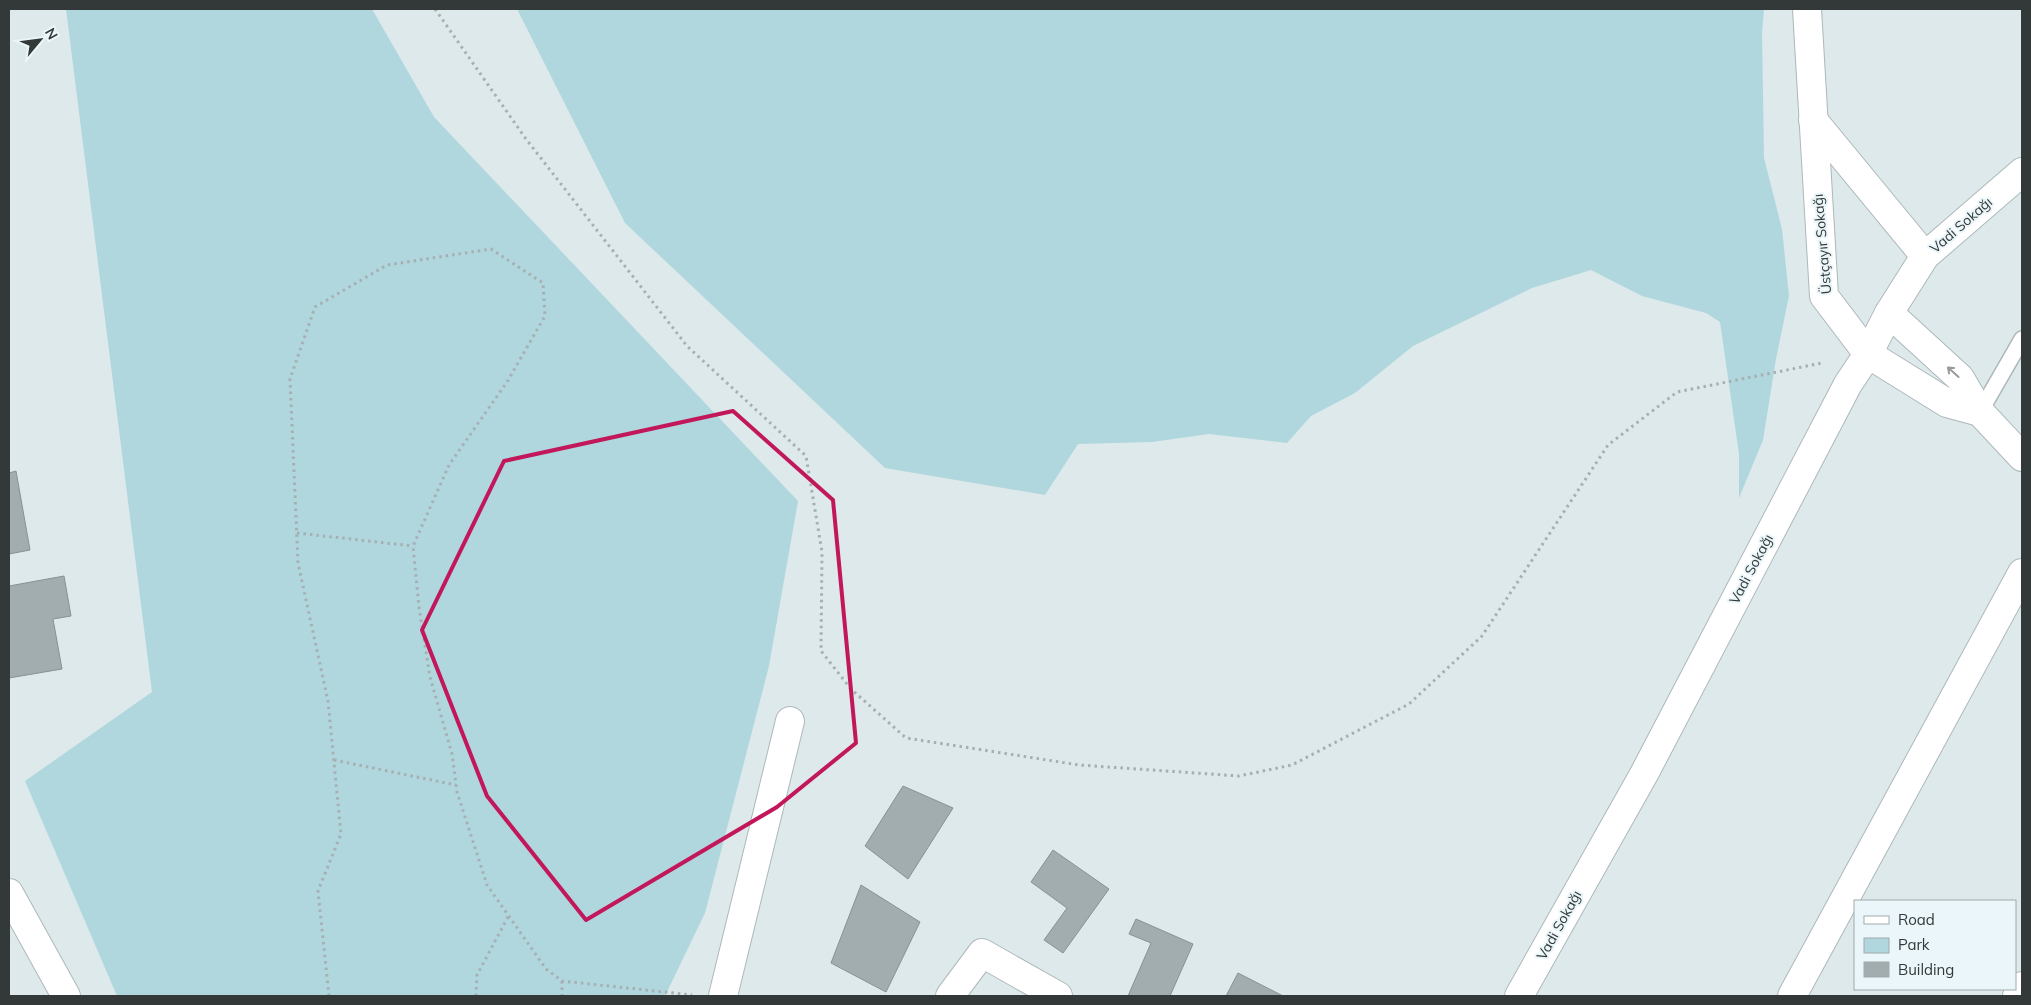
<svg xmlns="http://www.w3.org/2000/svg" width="2031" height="1005" font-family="Mulish,sans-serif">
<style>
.green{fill:#b0d7de}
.building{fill:#a2adaf;stroke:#879294}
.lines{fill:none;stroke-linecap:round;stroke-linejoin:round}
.lane-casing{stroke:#adb8ba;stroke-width:18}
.street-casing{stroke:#adb8ba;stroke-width:30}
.path{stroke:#a6b0b2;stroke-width:3;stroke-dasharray:2.5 4;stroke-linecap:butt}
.lane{stroke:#fff;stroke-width:15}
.street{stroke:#fff;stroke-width:28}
.oneway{stroke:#999c9c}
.marked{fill:none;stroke:#c2185b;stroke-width:4;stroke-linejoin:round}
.labels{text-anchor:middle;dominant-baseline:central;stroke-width:4;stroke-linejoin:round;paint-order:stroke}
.street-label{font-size:14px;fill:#333839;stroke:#eaf6f9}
</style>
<rect width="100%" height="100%" fill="#dde9eb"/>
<g class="green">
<polygon points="66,9 372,9 434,117 798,501 769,666 705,913 665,996 117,996 25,781 152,692"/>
<polygon points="517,9 1764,9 1762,33 1764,158 1782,229 1789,296 1776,359 1763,440 1739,498 1739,454 1720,322 1706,313 1642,296 1591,270 1532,288 1413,346 1355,393 1311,416 1287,443 1209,434 1152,442 1078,444 1045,495 885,468 625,223"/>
</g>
<g class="building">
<polygon points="16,471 30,550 9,554 9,473"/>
<polygon points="64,576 71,616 53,619 62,669 9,678 9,586"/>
<polygon points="903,786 953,808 908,879 865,846"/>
<polygon points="1053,850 1109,889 1063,953 1044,940 1067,908 1031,882"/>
<polygon points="861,885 920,922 886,992 831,963"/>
<polygon points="1136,919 1193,944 1170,996 1128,996 1151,943 1129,934"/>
<polygon points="1238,973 1283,996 1226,996"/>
</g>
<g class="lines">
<defs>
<polyline id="lane" points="1980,412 2022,339"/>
<g id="street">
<polyline points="1807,9 1824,296 1868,354 1947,403 1980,412"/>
<polyline points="1813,120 1925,256"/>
<polyline points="1889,313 1960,378 1980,412 2022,457"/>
<polyline points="9,893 66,996"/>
<polyline points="723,996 790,721"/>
<polyline points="950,996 982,953 1058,996"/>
<polyline points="1519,996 1644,774 1848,384 1868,354 1889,313 1925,256 2022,172"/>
<polyline points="1792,996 2022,573"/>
<polyline points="2017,996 2022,986"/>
</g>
</defs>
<use href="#lane" class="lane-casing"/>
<use href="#street" class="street-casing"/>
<g class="path">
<polyline points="435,9 526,139 687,346 806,456 822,552 821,651 851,689 906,738 1079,765 1239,776 1292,765 1409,704 1482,636 1608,445 1677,392 1822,363"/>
<polyline points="297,533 413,546"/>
<polyline points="334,760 456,785"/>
<polyline points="562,981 562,996"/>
<polyline points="329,996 318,891 341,834 328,701 298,563 290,379 315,307 387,265 491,249 543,283 545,316 507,382 449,465 413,546 419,607 430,677 452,754 457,792 487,885 546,969 562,981 692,995"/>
<polyline points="476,996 477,975 509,915"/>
</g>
<use href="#lane" class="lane"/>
<use href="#street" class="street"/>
</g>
<defs><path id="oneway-shaft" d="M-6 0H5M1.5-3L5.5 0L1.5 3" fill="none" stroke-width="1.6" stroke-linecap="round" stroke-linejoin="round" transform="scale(1.25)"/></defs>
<use class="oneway" href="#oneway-shaft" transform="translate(1953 372) rotate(-138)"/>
<path class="marked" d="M733,411L833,500L856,743L777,807L586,920L487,796L422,630L504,461Z"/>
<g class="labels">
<g class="street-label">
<text transform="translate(1961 225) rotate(-41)">Vadi Sokağı</text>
<text transform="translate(1822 244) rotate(-95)">Üstçayır Sokağı</text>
<text transform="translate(1751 569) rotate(-62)">Vadi Sokağı</text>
<text transform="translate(1559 925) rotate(-61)">Vadi Sokağı</text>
</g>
</g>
<rect width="2031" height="1005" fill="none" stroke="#333839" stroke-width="20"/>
<rect x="1854" y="900" width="162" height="90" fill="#eaf6f9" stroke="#a1aaac"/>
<rect x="1864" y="916" width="25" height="8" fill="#ffffff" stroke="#a1aaac"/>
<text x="1898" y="925" font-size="15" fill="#333839">Road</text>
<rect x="1864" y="938" width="25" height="15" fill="#b0d7de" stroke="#a1aaac"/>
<text x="1898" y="950" font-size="15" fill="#333839">Park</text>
<rect x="1864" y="962" width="25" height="15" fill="#a2adaf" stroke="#a1aaac"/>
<text x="1898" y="975" font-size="15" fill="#333839">Building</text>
<g transform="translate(40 40) rotate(61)" stroke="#eaf6f9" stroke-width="4" paint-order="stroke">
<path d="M0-4L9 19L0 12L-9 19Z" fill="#333839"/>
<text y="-8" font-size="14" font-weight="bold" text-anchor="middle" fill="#333839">N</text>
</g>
</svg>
